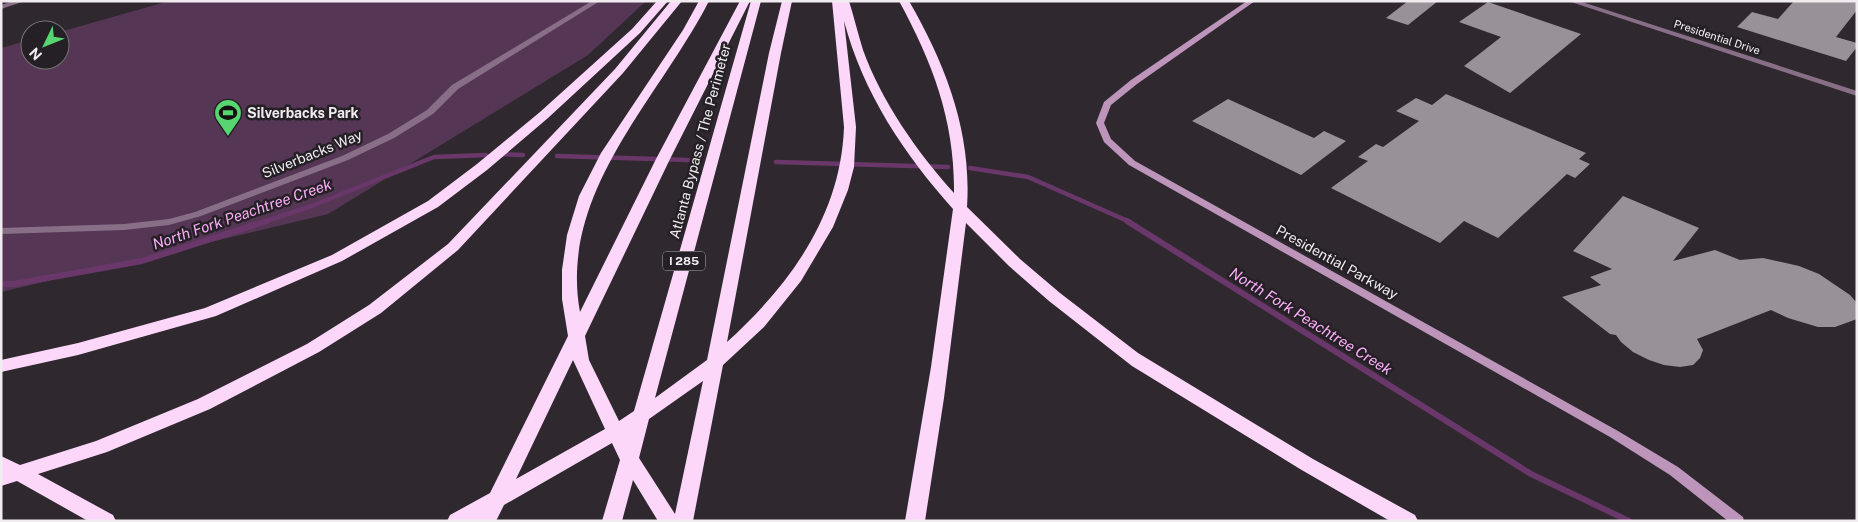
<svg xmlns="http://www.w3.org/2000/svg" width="1858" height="522" font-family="'Public Sans',sans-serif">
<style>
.green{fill:#553755}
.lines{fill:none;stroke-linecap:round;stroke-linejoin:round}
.stream-far1{stroke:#6a376a;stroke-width:4.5}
.stream{stroke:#6a376a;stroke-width:6}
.building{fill:#989197}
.lane{fill:#886f87;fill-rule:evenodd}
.street{fill:#886f87;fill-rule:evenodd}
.secondary{fill:#bd95bb;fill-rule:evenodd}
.highway{fill:#fcd7fa;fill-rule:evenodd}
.labels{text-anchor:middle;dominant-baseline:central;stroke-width:5;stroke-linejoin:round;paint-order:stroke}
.far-street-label{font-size:11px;fill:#f0ecef;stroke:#252025}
.shield{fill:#252025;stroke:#b3afb2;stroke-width:1}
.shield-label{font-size:12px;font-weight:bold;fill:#f0ecef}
.poi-label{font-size:14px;font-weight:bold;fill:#f0ecef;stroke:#252025;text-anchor:start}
.street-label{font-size:14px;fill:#f0ecef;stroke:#252025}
.water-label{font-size:15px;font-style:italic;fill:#fbadf8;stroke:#252025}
</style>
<rect width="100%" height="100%" fill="#2f292f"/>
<polygon class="green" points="169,1 646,1 588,55 328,214 1,292 1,48 30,40 30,60 60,60 60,32"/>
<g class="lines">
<g class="stream-far1">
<polyline points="498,154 523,155"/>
<polyline points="557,156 688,160"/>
<polyline points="776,162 948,167"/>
<polyline points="970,168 1028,177 1130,222"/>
<polyline points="263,222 309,207 434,157 486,155"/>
</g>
<g class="stream">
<polyline points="1127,221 1531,474 1629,521"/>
<polyline points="1,284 14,284 142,261 267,221"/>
</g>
</g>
<g class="building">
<polygon points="1408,1 1438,1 1408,25 1386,18"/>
<polygon points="1794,1 1857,1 1857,10 1836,37 1857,43 1857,47 1846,61 1737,27 1752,12 1778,19"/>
<polygon points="1488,2 1581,34 1510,93 1464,66 1501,37 1459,22"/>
<polygon points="1446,94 1586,153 1579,159 1590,164 1575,178 1567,174 1498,238 1464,221 1440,243 1331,188 1368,161 1358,157 1376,144 1383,147 1419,121 1396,111 1416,98 1432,105"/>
<polygon points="1228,99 1314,138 1324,131 1346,141 1301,175 1192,121"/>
<polygon points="1623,196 1699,228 1673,261 1715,250 1740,260 1763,258 1799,266 1819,274 1850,295 1857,303 1857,319 1835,327 1818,327 1788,318 1771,310 1697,339 1703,350 1700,358 1693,365 1680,367 1664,365 1649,360 1633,352 1621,342 1616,335 1610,334 1562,297 1601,285 1590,277 1612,269 1573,251"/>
</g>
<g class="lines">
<polygon class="lane" points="592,1 600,1 458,89 433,114 394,138 348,160 201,216 169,225 124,230 1,234 1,228 124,224 169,219 195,212 342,156 388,134 427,110 452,85"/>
<g class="street">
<polygon points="13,1 25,1 1,9 1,5"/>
<polygon points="1568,1 1579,1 1857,91 1857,96"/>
</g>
<polygon class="secondary" points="1247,1 1255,1 1137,84 1111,105 1104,123 1111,139 1135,161 1618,431 1678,467 1743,517 1744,521 1728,521 1670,475 1610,437 1129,165 1104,142 1096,123 1104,102 1131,80"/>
<g class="highway">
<polygon points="657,1 668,1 640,33 548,118 487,170 438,207 342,261 216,316 78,355 1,372 1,360 78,343 205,308 332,255 428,201 477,164 540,112 632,29"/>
<polygon points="671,1 682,1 623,73 458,250 381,313 319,352 210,409 107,452 38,474 113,515 116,521 88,521 17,481 1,486 1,456 20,465 96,441 198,399 307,344 369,305 448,244 615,69"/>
<path d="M699,1H709C659,99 558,192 580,312L656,159L740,1H750L670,159L585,336L589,360L619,421L634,411L751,1H761L655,398L707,360L769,53L782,1H792L781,53L727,342C790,285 841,215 844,127L832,1H849C854,17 858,34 863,50C882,102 917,152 954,193C955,122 933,63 899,1H909C946,65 972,133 967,207L1020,259L1060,293L1138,353L1313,459L1415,515L1418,521H1390L1300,469L1132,366L1049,301L1009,266L966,223L944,398L925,521H905L931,367L953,209C904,154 863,93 844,21L856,127L854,167L848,190L833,227L801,281L764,327L723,365L693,521H658L633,480L622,521H602L620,460L612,443L504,505L496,521H447L450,515L490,493L568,336L562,299V270L567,235L579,196L601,153L683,30ZM573,360L605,429L516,479ZM703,381L675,514L639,458L649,419Z"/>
</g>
</g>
<defs>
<symbol id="stadium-pin" viewBox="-11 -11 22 30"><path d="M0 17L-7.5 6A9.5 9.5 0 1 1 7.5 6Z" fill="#57d570" stroke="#252025"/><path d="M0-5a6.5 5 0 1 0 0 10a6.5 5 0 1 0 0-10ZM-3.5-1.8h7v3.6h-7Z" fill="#111"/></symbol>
</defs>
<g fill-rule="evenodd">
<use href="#stadium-pin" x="212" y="97" width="32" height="43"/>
</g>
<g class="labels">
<g class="far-street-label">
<text transform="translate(1717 37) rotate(18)">Presidential Drive</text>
</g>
<rect class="shield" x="663" y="251.5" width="42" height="19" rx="4"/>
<g class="shield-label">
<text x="684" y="261">I 285</text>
</g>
<g class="poi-label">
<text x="247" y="113">Silverbacks Park</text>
</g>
<g class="street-label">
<text transform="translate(700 141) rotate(-75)">Atlanta Bypass / The Perimeter</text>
<text transform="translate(312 154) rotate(-22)">Silverbacks Way</text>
<text transform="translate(1337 262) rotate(29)">Presidential Parkway</text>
</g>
<g class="water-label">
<text transform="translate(242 214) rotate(-19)">North Fork Peachtree Creek</text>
<text transform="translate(1311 321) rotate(32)">North Fork Peachtree Creek</text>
</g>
</g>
<rect width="1858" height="522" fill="none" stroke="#f0ecef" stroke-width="5"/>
<g transform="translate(45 45) rotate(227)"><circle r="24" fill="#252025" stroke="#767276"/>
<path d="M0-4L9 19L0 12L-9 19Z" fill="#57d570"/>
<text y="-8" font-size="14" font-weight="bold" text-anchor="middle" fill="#f0ecef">N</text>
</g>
</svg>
